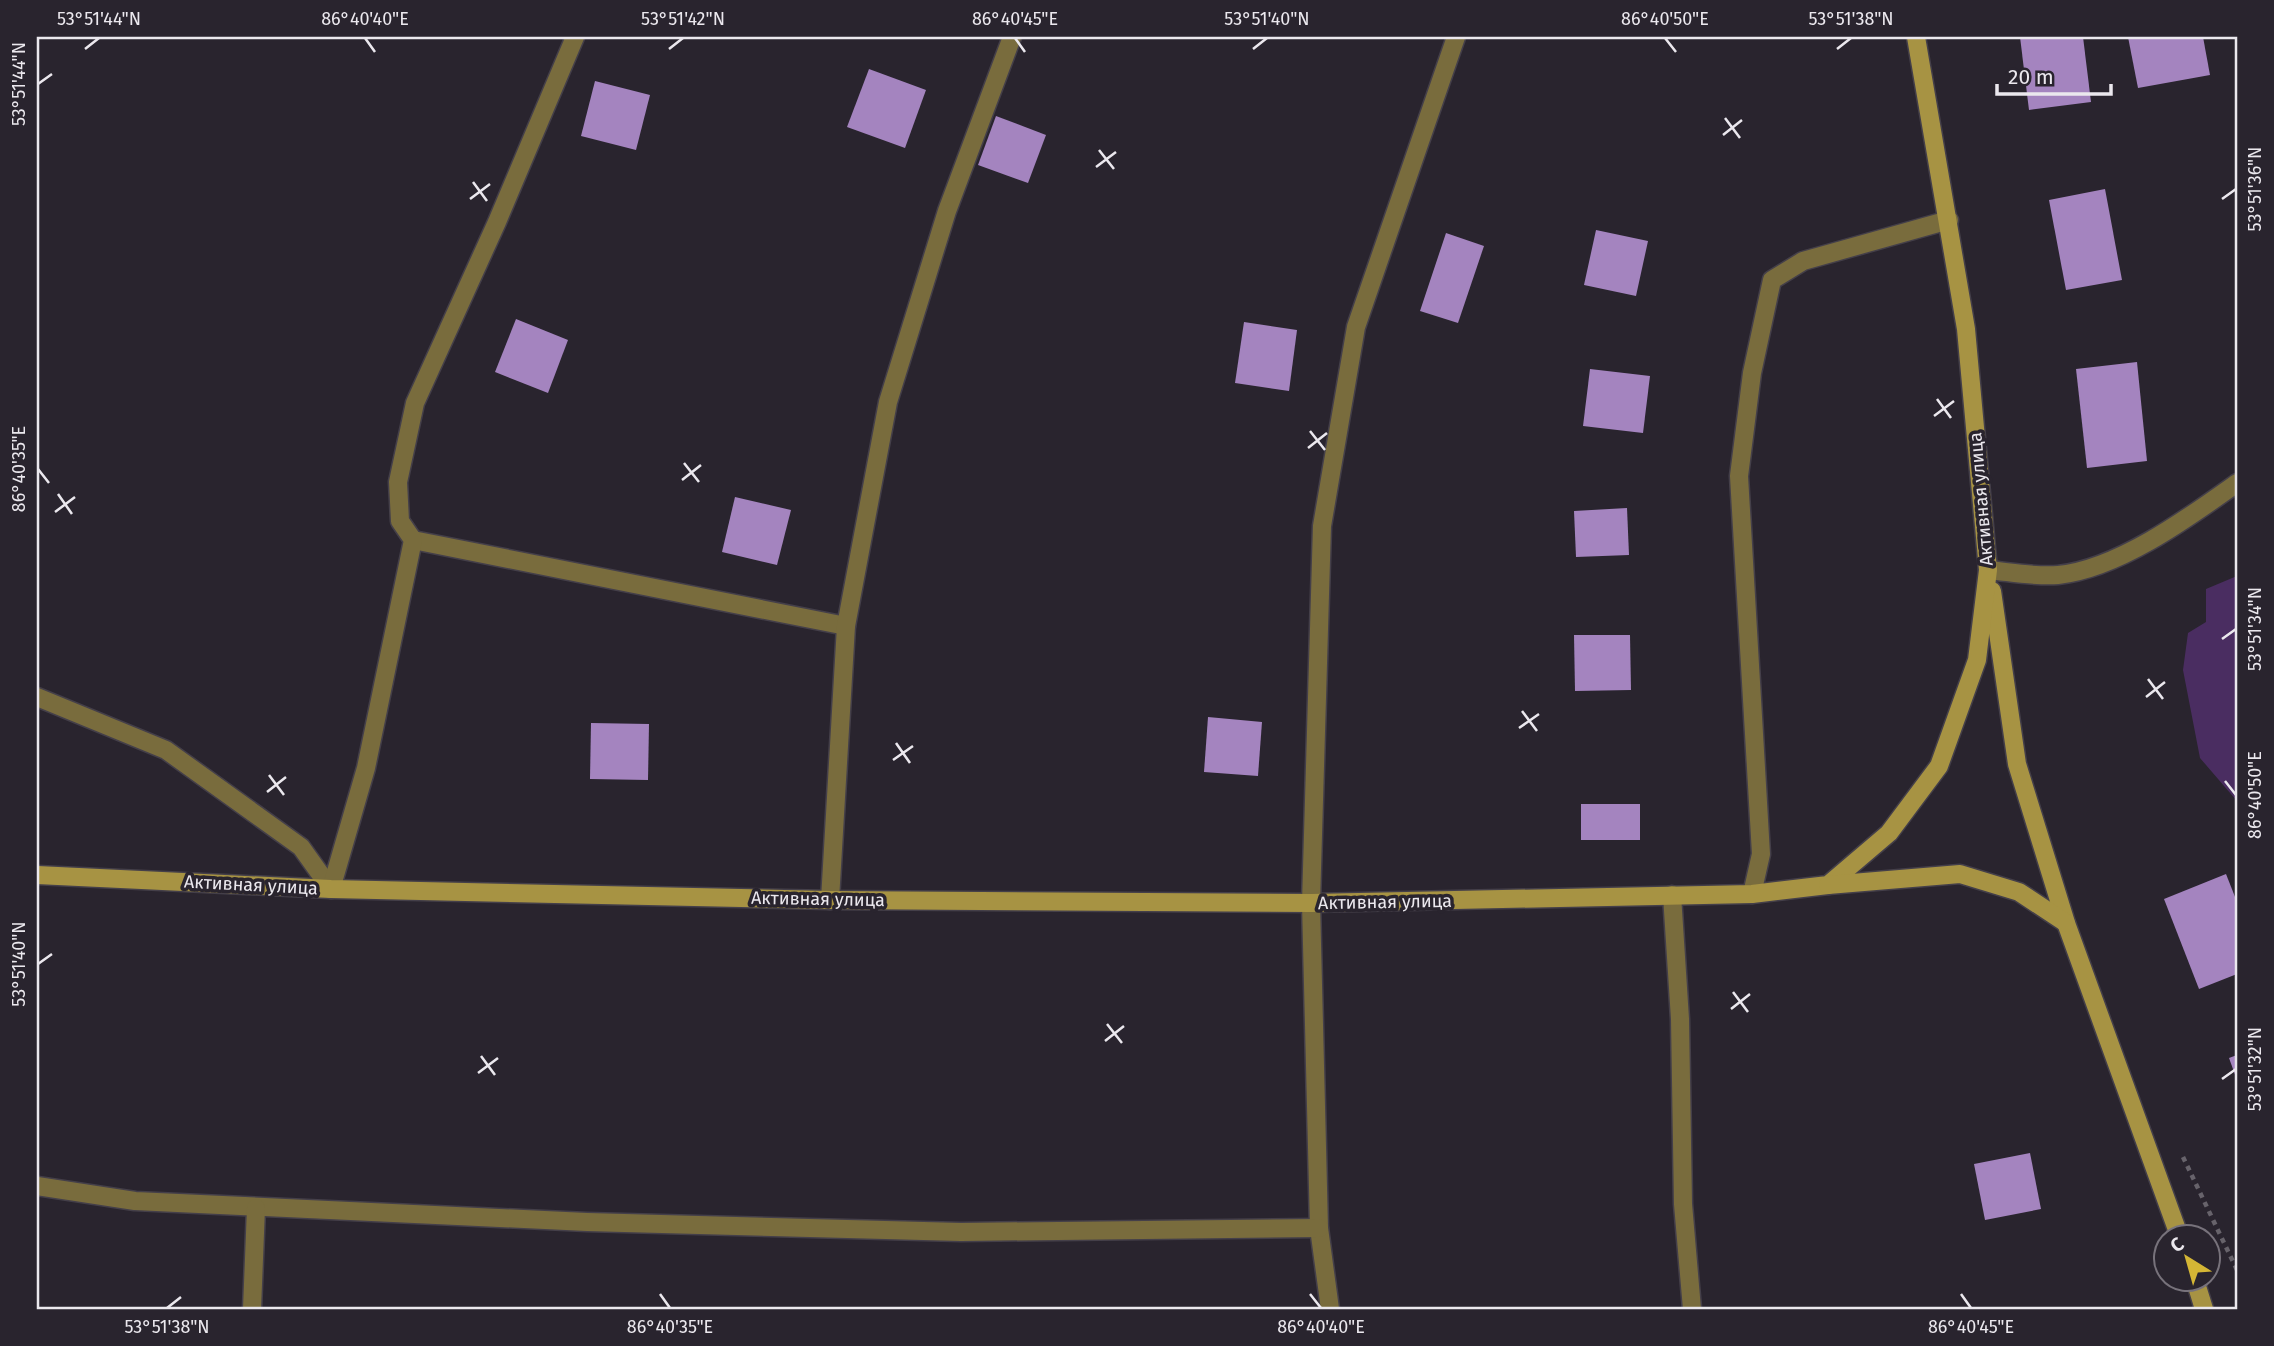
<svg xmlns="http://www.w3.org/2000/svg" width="2274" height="1346" font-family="'Fira Sans',sans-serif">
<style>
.water{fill:#4a2d61}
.building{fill:#a484bf}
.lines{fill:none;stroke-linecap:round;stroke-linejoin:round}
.lane-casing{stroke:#443f49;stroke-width:21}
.street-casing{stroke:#443f49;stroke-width:21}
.secondary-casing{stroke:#443f49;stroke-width:21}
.path{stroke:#67636b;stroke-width:4.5;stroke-dasharray:5 5;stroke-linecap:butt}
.lane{stroke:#796c3d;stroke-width:18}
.street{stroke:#796c3d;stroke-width:18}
.secondary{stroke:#a79343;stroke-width:18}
.ticks{fill:none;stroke:#ebe8ee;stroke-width:2.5}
.labels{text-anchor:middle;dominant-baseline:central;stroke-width:7;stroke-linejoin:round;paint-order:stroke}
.street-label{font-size:18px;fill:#ebe8ee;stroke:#29242e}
.neatline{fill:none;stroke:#ebe8ee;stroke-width:2.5}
.ticks-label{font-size:18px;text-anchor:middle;fill:#ebe8ee}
</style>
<rect width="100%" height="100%" fill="#29242e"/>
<polygon class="water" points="2237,576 2237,801 2200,758 2183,670 2188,633 2206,622 2206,589"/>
<g class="building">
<polygon points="2020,37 2083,37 2091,102 2029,110"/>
<polygon points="2128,37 2203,37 2210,75 2138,88"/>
<polygon points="869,69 926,90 905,148 847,127"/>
<polygon points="595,81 650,95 636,150 581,136"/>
<polygon points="996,116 1046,135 1028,183 978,165"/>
<polygon points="2105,189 2122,280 2066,290 2049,200"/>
<polygon points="1596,230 1648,241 1636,296 1584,285"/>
<polygon points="1446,233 1484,246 1458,323 1420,311"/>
<polygon points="516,319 568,340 548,393 495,372"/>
<polygon points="1244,322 1297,330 1289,391 1235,383"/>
<polygon points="2137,362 2147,461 2087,468 2076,369"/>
<polygon points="1590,369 1650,376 1643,433 1583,426"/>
<polygon points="735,497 791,510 777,565 722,552"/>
<polygon points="1627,508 1629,555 1576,557 1574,511"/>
<polygon points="1574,635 1630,635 1631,690 1575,691"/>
<polygon points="1208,717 1262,722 1258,776 1204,772"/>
<polygon points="591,723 649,724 648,780 590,779"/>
<rect x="1581" y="804" width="59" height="36"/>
<polygon points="2226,874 2237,902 2237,974 2199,989 2164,899"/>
<polygon points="2237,1055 2237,1080 2229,1058"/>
<polygon points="2030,1153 2041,1209 1985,1220 1974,1164"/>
</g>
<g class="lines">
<defs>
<g id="lane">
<polyline points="413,540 846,626"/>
<polyline points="37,697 166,750 301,847 331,889"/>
<polyline points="331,889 366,768 413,540 400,521 398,482 415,403 497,222 575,37"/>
<polyline points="1752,894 1761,854 1739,476 1752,373 1772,280 1803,261 1949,220"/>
<polyline points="830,900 846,626 888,402 947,211 1012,37"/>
<polyline points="1311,903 1322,526 1356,327 1456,37"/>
</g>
<g id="street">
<path d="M1988,570C2010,572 2036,577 2058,575C2118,569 2188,518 2237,483"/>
<polyline points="1672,895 1680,1019 1683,1204 1692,1309"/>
<polyline points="1311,903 1319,1228 1330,1309"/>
<polyline points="37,1186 135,1201 587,1222 961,1232 1319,1228"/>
<polyline points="252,1309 256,1208"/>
</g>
<g id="secondary">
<polyline points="1992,591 2017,764 2066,923 2180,1238"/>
<polyline points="37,875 331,889 830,900 1311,903 1752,894 1828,885 1889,833 1939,766 1977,660 1988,570 1966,329 1916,37"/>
<polyline points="1828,885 1960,874 2019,892 2066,923"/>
<polyline points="2195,1280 2204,1309"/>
</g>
</defs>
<use href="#lane" class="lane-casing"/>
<use href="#street" class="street-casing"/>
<use href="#secondary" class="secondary-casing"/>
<polyline class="path" points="2183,1157 2237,1270"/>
<use href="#lane" class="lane"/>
<use href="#street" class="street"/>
<use href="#secondary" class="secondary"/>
</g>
<path class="ticks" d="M365,38L375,52M1015,38L1025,52M1665,38L1676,52M85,49L99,38M669,49L683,38M1253,49L1267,38M1837,49L1851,38M38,84L52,74M1725,118L1740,138M1723,135L1742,120M1099,150L1114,169M1096,167L1116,152M473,182L487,201M470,199L490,184M2222,199L2236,189M1937,399L1951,418M1934,416L1954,401M1310,431L1325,450M1308,448L1327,433M684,463L699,482M38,469L49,483M682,480L701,465M58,494L72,514M55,512L75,497M2222,639L2236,629M2148,679L2163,699M2146,697L2165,682M1522,711L1537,731M1519,728L1539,714M896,743L910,763M893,760L913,746M269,775L284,795M2225,781L2236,795M267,792L286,777M38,964L52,954M1733,992L1748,1012M1731,1009L1750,994M1107,1024L1122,1043M1105,1041L1124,1026M481,1056L495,1075M478,1073L498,1058M2222,1079L2236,1069M660,1294L670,1308M1310,1294L1321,1308M1961,1294L1971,1308M167,1308L181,1297"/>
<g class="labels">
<g class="street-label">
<text transform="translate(1981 499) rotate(-95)">Активная улица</text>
<text transform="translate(251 885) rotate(3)">Активная улица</text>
<text transform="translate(818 899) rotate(1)">Активная улица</text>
<text transform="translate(1385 902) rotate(-1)">Активная улица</text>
</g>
</g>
<rect width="2274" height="1346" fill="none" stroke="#29242e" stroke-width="77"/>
<g transform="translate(2187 1258) rotate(323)"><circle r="33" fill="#29242e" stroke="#77727b" stroke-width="2"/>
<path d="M0-5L12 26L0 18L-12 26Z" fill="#d4b635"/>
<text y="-10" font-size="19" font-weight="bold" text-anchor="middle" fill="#ebe8ee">С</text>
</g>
<path d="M1997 84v10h114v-10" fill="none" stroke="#ebe8ee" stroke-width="3.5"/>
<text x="2008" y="84" font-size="21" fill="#ebe8ee" stroke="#29242e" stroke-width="5" paint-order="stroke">20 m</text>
<rect x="38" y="38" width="2198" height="1270" class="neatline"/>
<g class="ticks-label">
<text x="99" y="25">53°51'44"N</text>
<text x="365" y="25">86°40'40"E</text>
<text x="683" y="25">53°51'42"N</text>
<text x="1015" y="25">86°40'45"E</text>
<text x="1267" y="25">53°51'40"N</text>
<text x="1665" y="25">86°40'50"E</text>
<text x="1851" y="25">53°51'38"N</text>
<text transform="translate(19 84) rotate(-90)" y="6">53°51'44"N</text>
<text transform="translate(2255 189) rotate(-90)" y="6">53°51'36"N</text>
<text transform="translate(19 469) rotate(-90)" y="6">86°40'35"E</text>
<text transform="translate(2255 629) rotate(-90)" y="6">53°51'34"N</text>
<text transform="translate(2255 795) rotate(-90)" y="6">86°40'50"E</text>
<text transform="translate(19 964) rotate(-90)" y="6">53°51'40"N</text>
<text transform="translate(2255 1069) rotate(-90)" y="6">53°51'32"N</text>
<text x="167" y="1333">53°51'38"N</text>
<text x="670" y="1333">86°40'35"E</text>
<text x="1321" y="1333">86°40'40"E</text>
<text x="1971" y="1333">86°40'45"E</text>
</g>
</svg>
